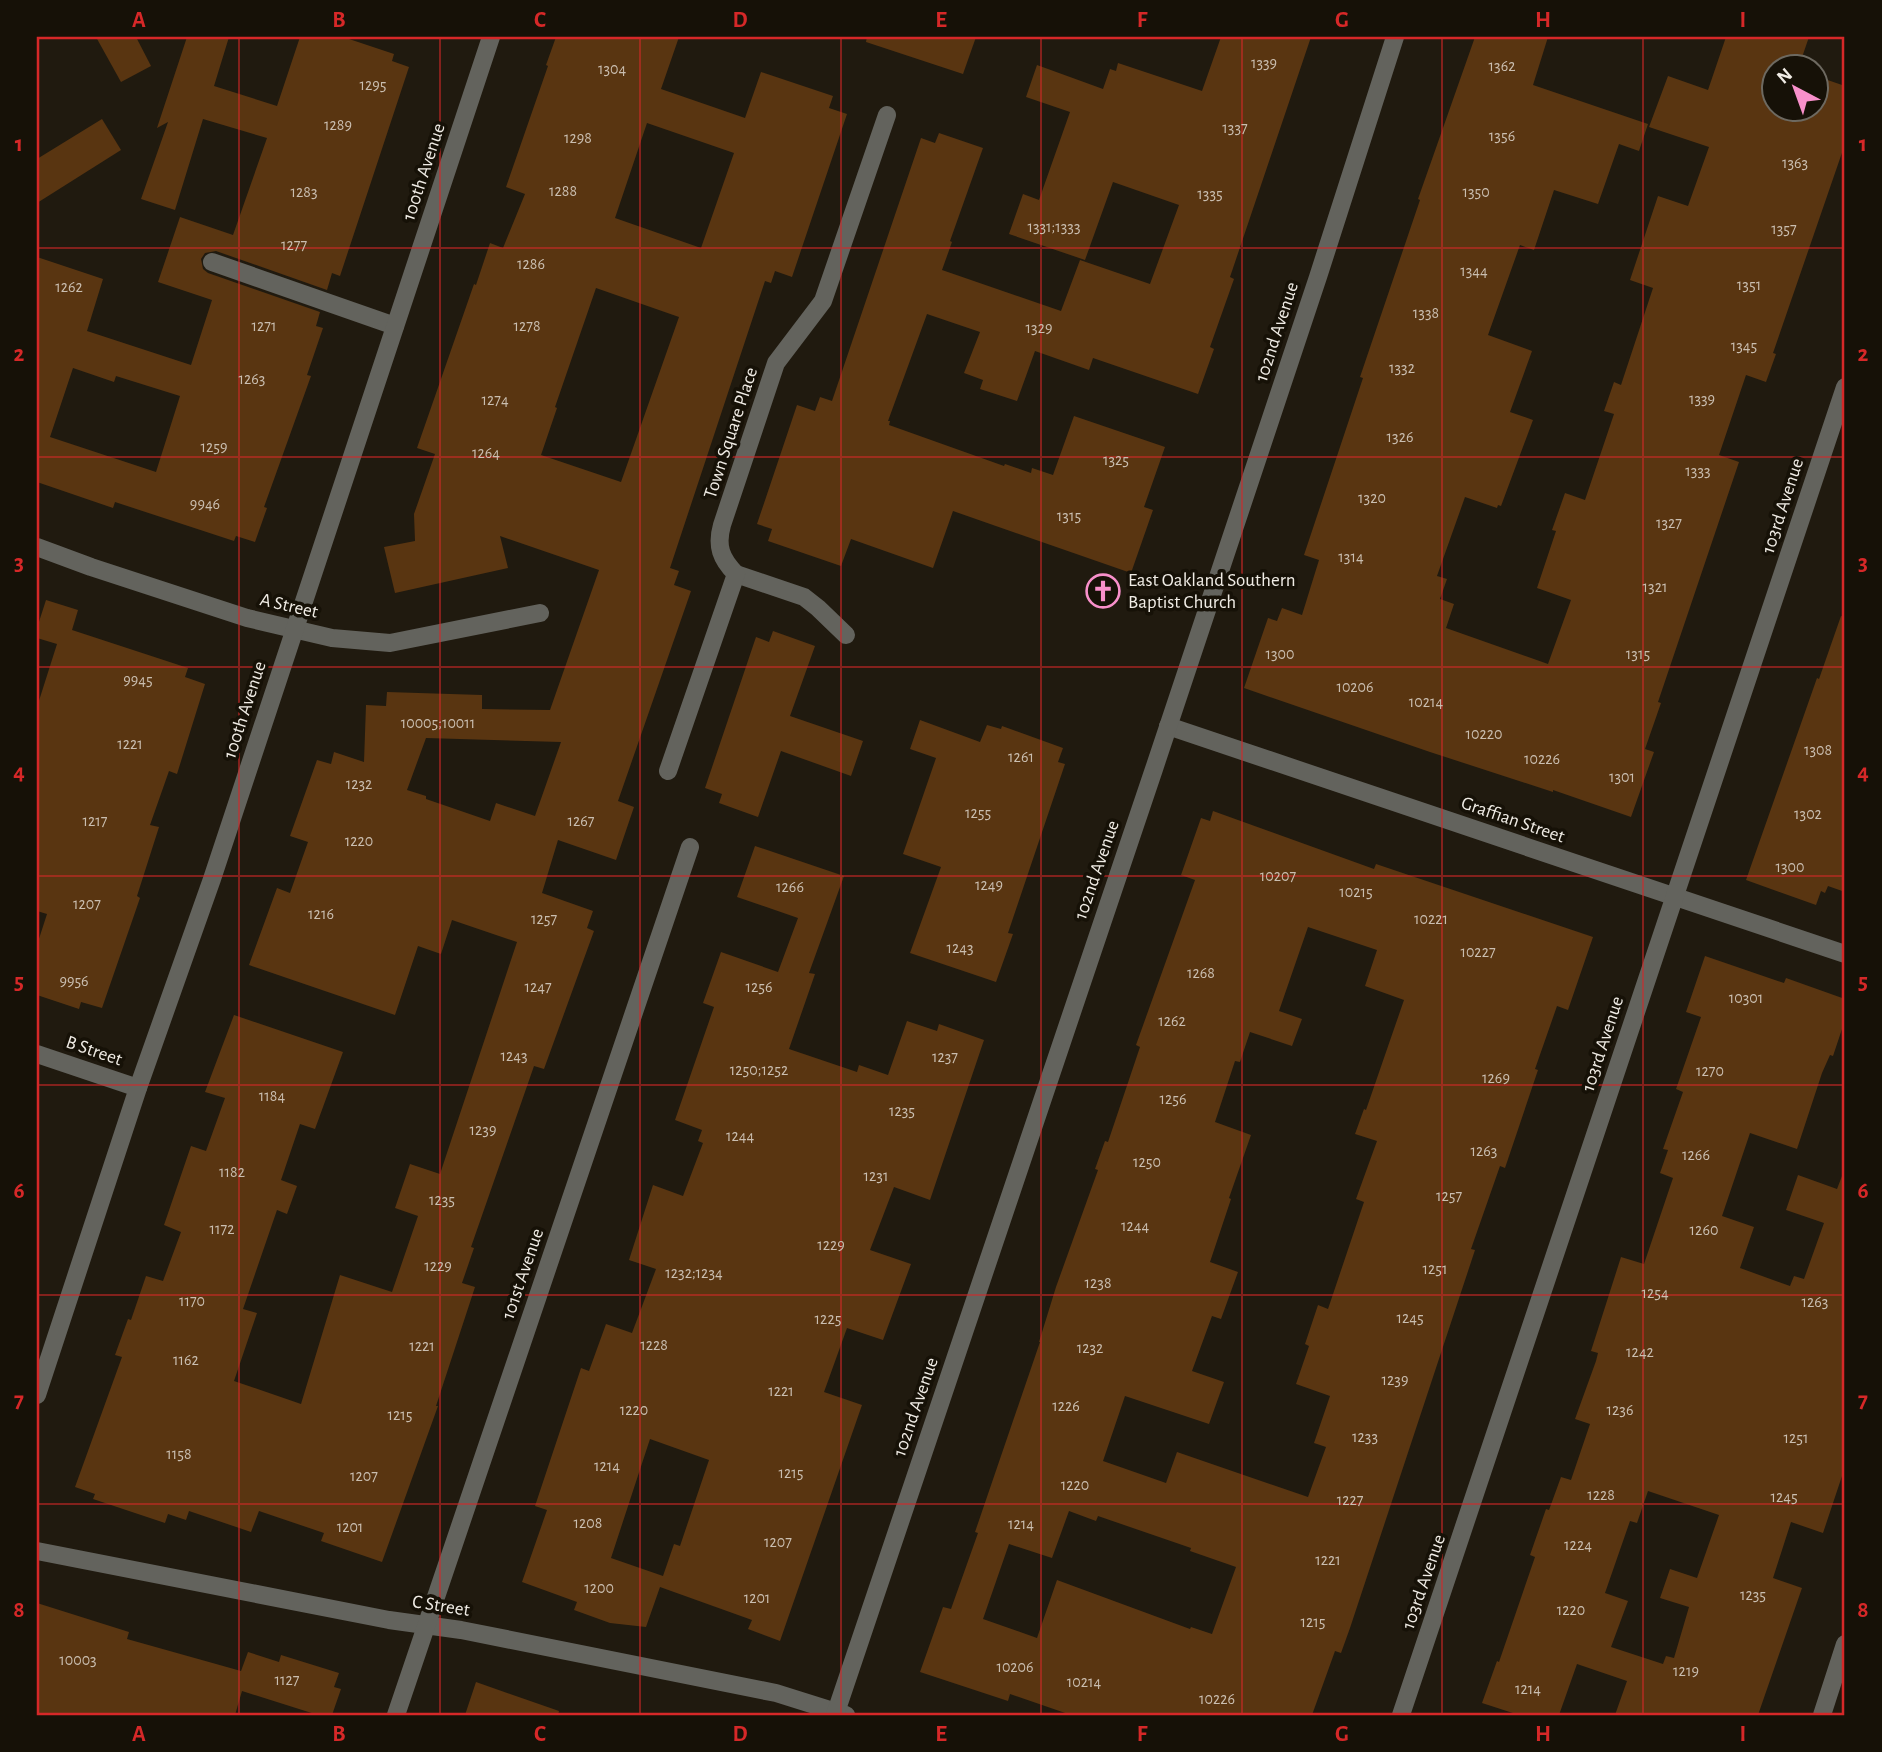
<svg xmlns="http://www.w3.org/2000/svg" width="1882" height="1752" font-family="'Alegreya Sans',sans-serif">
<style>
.building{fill:#593511;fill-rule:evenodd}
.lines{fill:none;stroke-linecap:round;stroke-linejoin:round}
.service{stroke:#63635d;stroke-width:18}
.minor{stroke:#63635d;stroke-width:18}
.grid{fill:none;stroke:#d62828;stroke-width:2;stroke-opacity:0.55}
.labels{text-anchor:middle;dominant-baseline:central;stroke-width:7;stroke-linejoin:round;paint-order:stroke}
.number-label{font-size:16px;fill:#cabeb0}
.street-label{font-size:19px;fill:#f0ece5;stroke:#161107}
.poi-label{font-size:19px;fill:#f0ece5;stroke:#161107;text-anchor:start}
.neatline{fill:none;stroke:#d62828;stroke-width:2.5}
.grid-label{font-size:23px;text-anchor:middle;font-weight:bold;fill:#d62828}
</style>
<rect width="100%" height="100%" fill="#201a0f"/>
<g class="building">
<polygon points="96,37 136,37 151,66 121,82"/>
<path d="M187,37H229L214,86L277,106L300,37H343L394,54L392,61L409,67L340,276L332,273L327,290L216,251L205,253L201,259L203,269L208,273L320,312L316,326L323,328L307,375L311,376L264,507L267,508L255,542L236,536L234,541L115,502L113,508L37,482V257L103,279L87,331L191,365L212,300L158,282L180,217L233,235L267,138L203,119L175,210L141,199L168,122L157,128ZM73,368L114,382L116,376L180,396L156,472L50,437Z"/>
<path d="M556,37H679L661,89L745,118L761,72L833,96L829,108L847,114L792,277L775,271L771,283L765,281L670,568L679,571L674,585L691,591L618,801L634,807L616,860L558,840L542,893L593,911L587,928L594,931L544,1069L534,1066L471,1247L474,1248L462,1283L475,1287L436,1406H438L382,1562L321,1541L324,1533L259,1511L251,1532L189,1511L186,1520L168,1514L165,1523L93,1499L95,1494L75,1487L122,1357L115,1355L128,1319L131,1320L146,1276L163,1281L181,1232L164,1225L191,1146L206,1151L225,1098L205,1092L234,1015L343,1052L315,1129L300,1124L281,1180L297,1186L287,1214L277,1210L243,1309L257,1313L234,1381L301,1404L340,1275L392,1292L418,1216L395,1208L410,1164L440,1174L517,942L452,920L441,954L418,946L395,1015L249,965L277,888L290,893L308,842L290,836L317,760L331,764L334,752L364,762L366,705L386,706L387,692L482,695V709L550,710L599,570L500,536L508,568L395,593L384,547L415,541L414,514L435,454L417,448L474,284L476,285L490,243L503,248L525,194L506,187L548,66L546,65ZM647,123L734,153L701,248L615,218ZM596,288L679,317L621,482L541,455L557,408L555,407ZM426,738L561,742L535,816L496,803L490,821L426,799V796L407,790Z"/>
<polygon points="867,37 976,37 963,74 866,42"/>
<polygon points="1221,37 1311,37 1230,277 1234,279 1210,347 1214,349 1198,394 1093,358 1089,370 1035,351 1017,401 980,389 983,380 964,373 980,332 927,314 888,421 890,421 889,425 1004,466 1005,464 1031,473 1032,468 1053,475 1074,416 1165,447 1144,507 1153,510 1131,573 953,511 933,568 851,539 841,566 768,541 772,529 757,524 797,405 815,411 820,397 832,401 921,138 935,143 939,133 983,148 950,241 952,242 942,270 1061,311 1080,260 1150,284 1179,205 1113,182 1085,260 1009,234 1023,194 1039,200 1070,112 1026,97 1037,65 1103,89 1110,69 1116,71 1118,63 1202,91"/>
<polygon points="1475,37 1548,37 1533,85 1648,124 1639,151 1619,144 1598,204 1554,190 1534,250 1520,245 1488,335 1532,351 1510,412 1533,420 1501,506 1498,505 1497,508 1465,497 1437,576 1447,579 1440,599 1454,604 1446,628 1548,664 1571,600 1537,588 1556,531 1552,530 1565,493 1585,500 1614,414 1604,411 1614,382 1621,385 1653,288 1630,280 1658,196 1688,206 1709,147 1649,127 1668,76 1708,90 1726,37 1809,37 1799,66 1774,66 1774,108 1816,108 1816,76 1845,86 1845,144 1773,353 1776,354 1766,382 1746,375 1719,455 1739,462 1658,702 1661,703 1645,749 1654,752 1631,817 1553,790 1553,792 1430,752 1244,688 1268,618 1277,621 1282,608 1302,615 1319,560 1304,555 1363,378 1360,377 1420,200 1418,199"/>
<polygon points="102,119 121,150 37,203 37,159"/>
<polygon points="46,600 78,610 72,630 188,668 185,677 205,684 177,774 169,771 150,825 159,827 137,896 140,898 102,1008 81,1002 79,1009 37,995 37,945 47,914 37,911 37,707 57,644 37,638 37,628"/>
<polygon points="1841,616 1845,617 1845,892 1828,886 1825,893 1821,891 1816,905 1746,880 1817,678 1819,679"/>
<polygon points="773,631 815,646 790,716 863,741 851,776 781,751 758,817 719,803 722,794 705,788 756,637 769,642"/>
<polygon points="920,720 980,742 987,725 1001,729 1002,726 1063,748 1058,762 1065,764 1008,933 1013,934 996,982 910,953 941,867 903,854 936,758 910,749"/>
<path d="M1213,811L1374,869L1376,864L1593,937L1568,1010L1557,1006L1535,1069L1538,1070L1505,1168L1500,1166L1471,1249L1475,1250L1350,1628L1341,1653L1335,1651L1312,1715H1071L1010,1694L1008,1701L920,1672L943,1607L951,1609L978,1533L975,1532L1040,1342H1039L1056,1287L1098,1170L1095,1169L1105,1141L1108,1142L1140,1047L1136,1045L1195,880L1181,875L1201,818L1210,821ZM1308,927L1377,950L1365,986L1404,1000L1366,1110L1364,1109L1355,1134L1377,1141L1356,1199L1364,1202L1328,1309L1318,1305L1305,1344L1309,1346L1296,1384L1330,1396L1314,1443L1326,1447L1308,1497L1177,1452L1166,1483L1103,1461L1125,1396L1209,1424L1224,1382L1192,1371L1212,1316L1221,1319L1238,1272L1210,1262L1231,1199L1229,1198L1251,1135L1215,1122L1235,1061L1240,1062L1250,1032L1292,1046L1302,1019L1279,1011ZM1069,1511L1096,1521L1098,1516L1191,1548L1190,1551L1236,1567L1212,1634L1191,1627L1190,1629L1057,1580L1037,1638L983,1619L1009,1544L1052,1558Z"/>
<path d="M755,846L844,876L809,973L815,974L789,1049L857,1072L859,1065L888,1075L907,1021L937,1031L939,1024L984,1040L930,1200L894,1187L870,1250L911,1264L883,1340L847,1328L824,1392L862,1405L780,1641L748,1629L752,1620L660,1587L646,1627L610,1623L574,1610L577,1602L522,1582L547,1510L535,1506L581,1368L589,1371L606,1324L632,1333L656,1269L629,1260L653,1185L683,1196L703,1143L698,1141L702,1130L675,1120L714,1007L703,1003L721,952L778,972L798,918L737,897ZM650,1439L709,1460L680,1546L674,1544L663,1576L611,1558Z"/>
<path d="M1705,956L1784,983L1786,978L1845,999V1020L1833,1056L1830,1055L1822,1073L1797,1149L1750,1133L1722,1216L1754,1227L1740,1268L1790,1286L1794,1276L1804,1279L1824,1223L1786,1210L1798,1175L1837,1189L1842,1176H1845V1467L1823,1533L1791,1522L1773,1578L1802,1588L1758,1715H1615L1627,1681L1577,1664L1559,1715H1519L1482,1703L1497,1661L1499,1662L1535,1557L1530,1555L1546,1509L1549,1510L1561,1477L1571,1480L1590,1424L1575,1419L1596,1361L1598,1353L1591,1351L1621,1257L1644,1264L1673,1178L1660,1173L1668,1150L1663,1149L1683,1092L1676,1089L1701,1017L1686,1012ZM1648,1491L1719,1515L1697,1578L1670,1569L1660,1598L1689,1607L1674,1658L1666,1656L1663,1664L1611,1647L1628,1601L1605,1593L1630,1521L1637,1523Z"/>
<polygon points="37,1603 129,1632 127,1639 241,1671 248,1652 279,1662 281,1655 339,1673 334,1687 341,1689 332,1715 318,1715 242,1691 235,1715 37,1715"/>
<polygon points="476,1682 559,1711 558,1715 465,1715"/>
</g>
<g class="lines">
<g class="service">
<polyline points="212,262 395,326"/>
<polyline points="736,574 804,597 818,608 846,635"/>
<path d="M668,771L736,574C721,559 716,546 722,525L776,363L823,301L887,115"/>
</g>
<g class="minor">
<polyline points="37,547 91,567 247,618 332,638 390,643 540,613"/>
<polyline points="1168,726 1845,954"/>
<polyline points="37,1054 138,1088"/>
<polyline points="37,1395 138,1088 212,879 491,37"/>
<polyline points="37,1551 389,1620 461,1630 776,1693 846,1715"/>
<polyline points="396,1715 690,847"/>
<polyline points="835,1715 1154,769 1318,277 1395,37"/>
<polyline points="1401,1715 1845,387"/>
<polyline points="1822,1715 1845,1644"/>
</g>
</g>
<path class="grid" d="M239,37V1715M440,37V1715M640,37V1715M841,37V1715M1041,37V1715M1242,37V1715M1442,37V1715M1643,37V1715M37,248H1845M37,457H1845M37,667H1845M37,876H1845M37,1085H1845M37,1295H1845M37,1504H1845"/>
<defs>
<symbol id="church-ring" viewBox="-11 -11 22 22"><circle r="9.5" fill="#161107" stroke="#f890cb" stroke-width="1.5"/><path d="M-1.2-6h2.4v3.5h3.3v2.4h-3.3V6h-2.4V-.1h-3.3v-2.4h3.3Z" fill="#f890cb"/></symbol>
</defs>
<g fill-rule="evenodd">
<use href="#church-ring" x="1084" y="572" width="38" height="38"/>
</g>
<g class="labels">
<g class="number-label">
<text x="1264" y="63">1339</text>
<text x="1502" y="66">1362</text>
<text x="612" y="69">1304</text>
<text x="373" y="85">1295</text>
<text x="338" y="125">1289</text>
<text x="1235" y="128">1337</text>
<text x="1502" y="136">1356</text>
<text x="578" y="138">1298</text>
<text x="1795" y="163">1363</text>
<text x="563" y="191">1288</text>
<text x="304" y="192">1283</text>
<text x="1476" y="192">1350</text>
<text x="1210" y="194">1335</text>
<text x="1054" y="227">1331;1333</text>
<text x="1784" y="229">1357</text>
<text x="294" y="245">1277</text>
<text x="531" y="264">1286</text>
<text x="1474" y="271">1344</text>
<text x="1749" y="285">1351</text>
<text x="69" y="287">1262</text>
<text x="1426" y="313">1338</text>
<text x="264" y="326">1271</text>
<text x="527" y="326">1278</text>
<text x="1039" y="328">1329</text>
<text x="1744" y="346">1345</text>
<text x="1402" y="368">1332</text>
<text x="252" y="379">1263</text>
<text x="1702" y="399">1339</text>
<text x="495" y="400">1274</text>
<text x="1400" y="437">1326</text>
<text x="214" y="447">1259</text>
<text x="486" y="453">1264</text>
<text x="1116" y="460">1325</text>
<text x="1698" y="471">1333</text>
<text x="1372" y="498">1320</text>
<text x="205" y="504">9946</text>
<text x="1069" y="516">1315</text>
<text x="1669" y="523">1327</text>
<text x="1351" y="557">1314</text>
<text x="1655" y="587">1321</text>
<text x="1280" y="654">1300</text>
<text x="1638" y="654">1315</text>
<text x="138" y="680">9945</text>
<text x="1355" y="687">10206</text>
<text x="1426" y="702">10214</text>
<text x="438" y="723">10005;10011</text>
<text x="1484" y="734">10220</text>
<text x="130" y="744">1221</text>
<text x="1818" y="750">1308</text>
<text x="1021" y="757">1261</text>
<text x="1542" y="759">10226</text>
<text x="1622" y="777">1301</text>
<text x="359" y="784">1232</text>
<text x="978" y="813">1255</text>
<text x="1808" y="814">1302</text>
<text x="95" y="821">1217</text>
<text x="581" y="821">1267</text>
<text x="359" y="841">1220</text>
<text x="1790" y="867">1300</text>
<text x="1278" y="876">10207</text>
<text x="989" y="885">1249</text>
<text x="790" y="887">1266</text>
<text x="1356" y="892">10215</text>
<text x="87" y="904">1207</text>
<text x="321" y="914">1216</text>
<text x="544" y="919">1257</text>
<text x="1431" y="919">10221</text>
<text x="960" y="948">1243</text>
<text x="1478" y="952">10227</text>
<text x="1201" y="973">1268</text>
<text x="74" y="981">9956</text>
<text x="538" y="987">1247</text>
<text x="759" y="987">1256</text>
<text x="1746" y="998">10301</text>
<text x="1172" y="1021">1262</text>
<text x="514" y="1056">1243</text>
<text x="945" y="1057">1237</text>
<text x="759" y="1070">1250;1252</text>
<text x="1710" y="1071">1270</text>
<text x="1496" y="1078">1269</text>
<text x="272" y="1096">1184</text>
<text x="1173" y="1099">1256</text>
<text x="902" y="1111">1235</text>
<text x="483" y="1130">1239</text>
<text x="740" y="1136">1244</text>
<text x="1484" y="1151">1263</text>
<text x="1696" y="1155">1266</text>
<text x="1147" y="1162">1250</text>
<text x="232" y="1172">1182</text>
<text x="876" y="1176">1231</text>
<text x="1449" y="1196">1257</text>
<text x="442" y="1200">1235</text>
<text x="1135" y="1226">1244</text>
<text x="222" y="1229">1172</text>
<text x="1704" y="1230">1260</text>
<text x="831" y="1245">1229</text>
<text x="438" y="1266">1229</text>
<text x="1435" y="1269">1251</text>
<text x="694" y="1273">1232;1234</text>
<text x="1098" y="1283">1238</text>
<text x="1655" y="1293">1254</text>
<text x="192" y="1301">1170</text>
<text x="1815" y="1302">1263</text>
<text x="1410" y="1318">1245</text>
<text x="828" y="1319">1225</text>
<text x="654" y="1345">1228</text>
<text x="422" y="1346">1221</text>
<text x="1090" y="1348">1232</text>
<text x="1640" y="1352">1242</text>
<text x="186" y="1360">1162</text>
<text x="1395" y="1380">1239</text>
<text x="781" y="1391">1221</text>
<text x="1066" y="1406">1226</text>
<text x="634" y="1410">1220</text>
<text x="1620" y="1410">1236</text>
<text x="400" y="1415">1215</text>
<text x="1365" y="1437">1233</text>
<text x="1796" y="1438">1251</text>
<text x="179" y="1454">1158</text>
<text x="607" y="1466">1214</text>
<text x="791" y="1473">1215</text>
<text x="364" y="1476">1207</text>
<text x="1075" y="1485">1220</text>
<text x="1601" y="1495">1228</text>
<text x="1784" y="1497">1245</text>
<text x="1350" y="1500">1227</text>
<text x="588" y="1523">1208</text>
<text x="1021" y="1524">1214</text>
<text x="350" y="1527">1201</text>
<text x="778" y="1542">1207</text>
<text x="1578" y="1545">1224</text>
<text x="1328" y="1560">1221</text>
<text x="599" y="1588">1200</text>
<text x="1753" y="1595">1235</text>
<text x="757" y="1598">1201</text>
<text x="1571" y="1610">1220</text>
<text x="1313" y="1622">1215</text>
<text x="78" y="1660">10003</text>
<text x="1015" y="1667">10206</text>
<text x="1686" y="1671">1219</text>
<text x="287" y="1680">1127</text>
<text x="1084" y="1682">10214</text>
<text x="1528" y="1689">1214</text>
<text x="1217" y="1699">10226</text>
</g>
<g class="street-label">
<text transform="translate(424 172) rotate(-72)">100th Avenue</text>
<text transform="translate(1277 332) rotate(-72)">102nd Avenue</text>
<text transform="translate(731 433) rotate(-72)">Town Square Place</text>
<text transform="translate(1783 506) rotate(-72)">103rd Avenue</text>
<text transform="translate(289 606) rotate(13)">A Street</text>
<text transform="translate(245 710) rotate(-72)">100th Avenue</text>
<text transform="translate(1513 820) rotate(19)">Graffian Street</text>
<text transform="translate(1097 870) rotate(-71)">102nd Avenue</text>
<text transform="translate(1603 1044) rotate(-72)">103rd Avenue</text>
<text transform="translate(94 1051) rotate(19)">B Street</text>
<text transform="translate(523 1274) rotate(-71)">101st Avenue</text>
<text transform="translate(916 1407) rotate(-71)">102nd Avenue</text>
<text transform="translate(1424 1582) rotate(-71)">103rd Avenue</text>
<text transform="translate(441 1606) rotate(9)">C Street</text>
</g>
<g class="poi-label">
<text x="1128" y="580">East Oakland Southern<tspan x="1128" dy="22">Baptist Church</tspan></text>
</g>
</g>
<rect width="1882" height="1752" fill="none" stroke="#161107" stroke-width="77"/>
<g transform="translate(1795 88) rotate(319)"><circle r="33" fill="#161107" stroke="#6d6960" stroke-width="2"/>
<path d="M0-5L12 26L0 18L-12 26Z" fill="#f890cb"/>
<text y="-10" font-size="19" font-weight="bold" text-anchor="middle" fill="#f0ece5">N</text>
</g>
<rect x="38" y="38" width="1805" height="1676" class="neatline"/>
<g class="grid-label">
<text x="139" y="27">A</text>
<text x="339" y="27">B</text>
<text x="540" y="27">C</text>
<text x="740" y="27">D</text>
<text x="941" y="27">E</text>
<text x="1142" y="27">F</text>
<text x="1342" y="27">G</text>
<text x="1543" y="27">H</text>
<text x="1743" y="27">I</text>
<text x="19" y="151">1</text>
<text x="1863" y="151">1</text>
<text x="19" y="361">2</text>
<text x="1863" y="361">2</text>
<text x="19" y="570">3</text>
<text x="1863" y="570">3</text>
<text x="19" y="779">4</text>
<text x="1863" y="779">4</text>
<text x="19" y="989">5</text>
<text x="1863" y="989">5</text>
<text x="19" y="1198">6</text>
<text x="1863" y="1198">6</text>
<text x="19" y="1407">7</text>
<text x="1863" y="1407">7</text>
<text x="19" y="1617">8</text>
<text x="1863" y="1617">8</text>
<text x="139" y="1741">A</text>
<text x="339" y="1741">B</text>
<text x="540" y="1741">C</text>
<text x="740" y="1741">D</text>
<text x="941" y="1741">E</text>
<text x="1142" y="1741">F</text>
<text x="1342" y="1741">G</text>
<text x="1543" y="1741">H</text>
<text x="1743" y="1741">I</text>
</g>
</svg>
